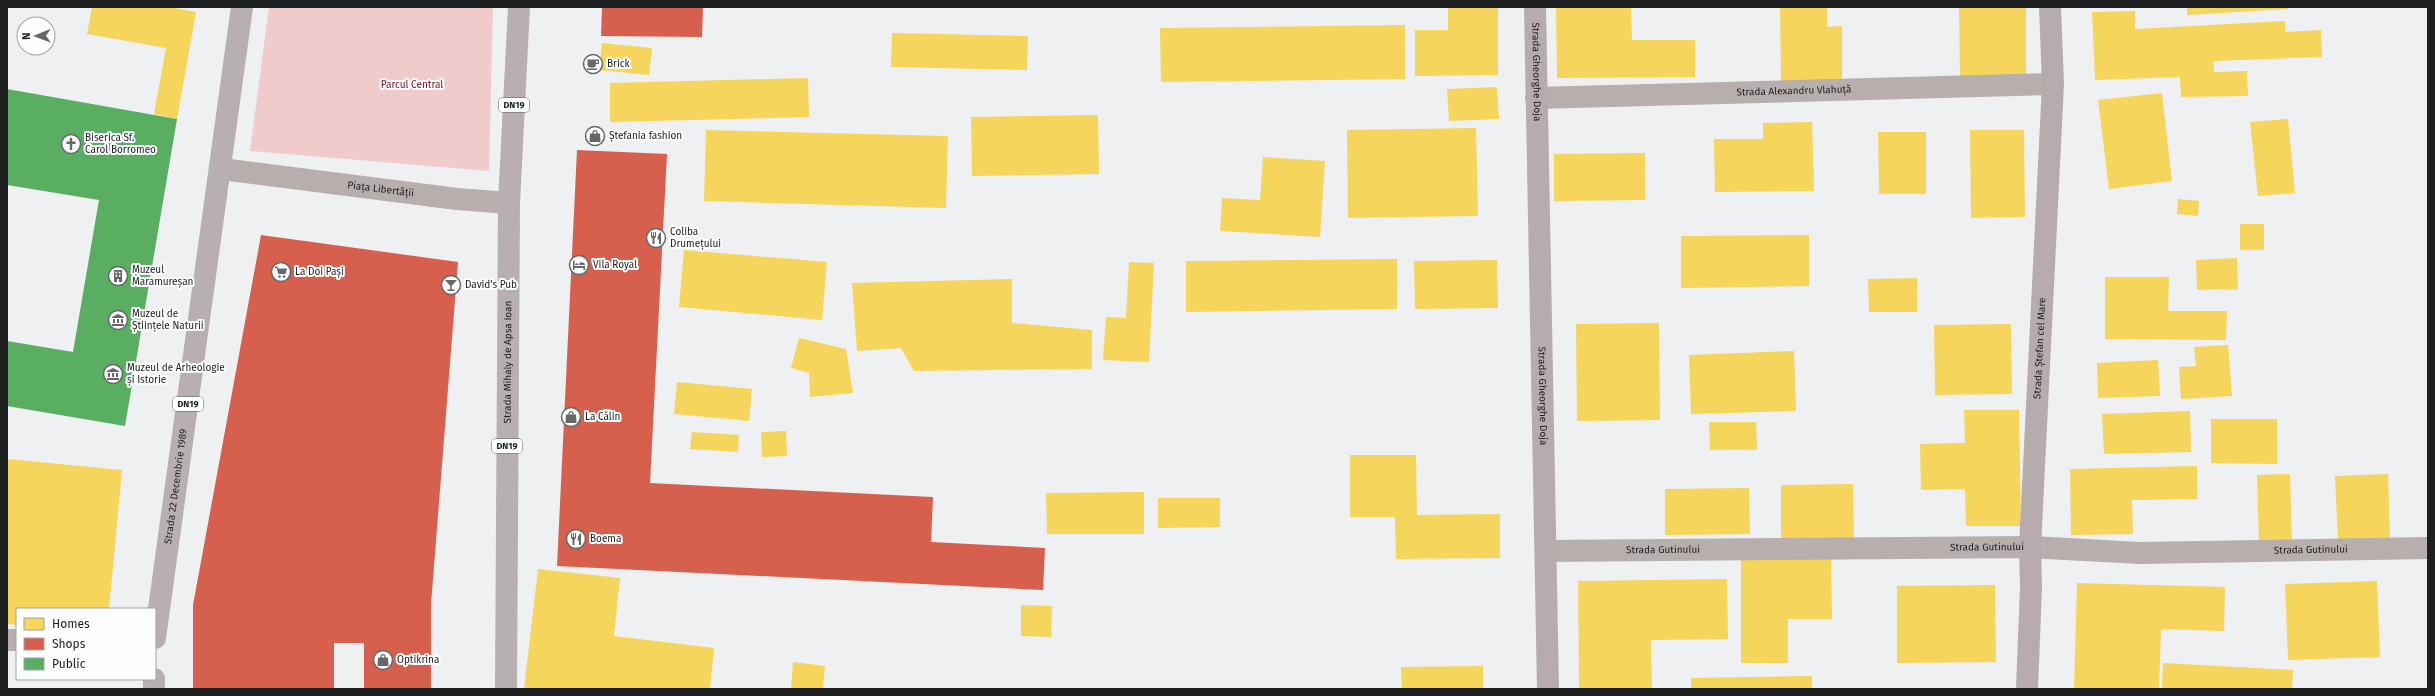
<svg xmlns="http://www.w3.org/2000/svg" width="2435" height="696" font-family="'Fira Sans',sans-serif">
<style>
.green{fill:#f0cbcc}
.homes{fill:#f6d55c}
.shops{fill:#d6604d}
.public{fill:#5aae61}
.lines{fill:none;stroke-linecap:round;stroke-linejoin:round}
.minor{stroke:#b7aeae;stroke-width:22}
.secondary{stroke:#b6acad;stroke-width:22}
.primary{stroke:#b8afb0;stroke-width:22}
.labels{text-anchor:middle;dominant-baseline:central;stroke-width:4;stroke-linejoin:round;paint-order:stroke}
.shield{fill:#fbfdfe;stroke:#606162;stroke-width:1}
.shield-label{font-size:9px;font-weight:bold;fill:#1d1e1f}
.poi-label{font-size:10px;fill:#1d1e1f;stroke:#fbfdfe;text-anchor:start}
.street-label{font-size:10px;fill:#1d1e1f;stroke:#fbfdfe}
.park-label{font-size:10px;fill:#790d23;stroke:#fbfdfe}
</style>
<rect width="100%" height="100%" fill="#eef0f1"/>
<polygon class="green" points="269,7 493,7 489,171 250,151"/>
<g class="homes">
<polygon points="92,7 169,7 196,12 177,119 154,114 166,48 87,34"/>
<polygon points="1448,7 1498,7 1498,75 1415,76 1415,30 1448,30"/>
<polygon points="1556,7 1631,7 1632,40 1695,40 1695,77 1557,78"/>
<polygon points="1780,7 1827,7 1827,27 1842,26 1842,82 1781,82"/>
<polygon points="1959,7 2026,7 2026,77 1960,78"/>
<polygon points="2187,7 2288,7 2288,9 2187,15"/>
<polygon points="2135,11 2135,29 2285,21 2285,32 2321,30 2322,57 2214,61 2214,72 2247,71 2248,96 2181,97 2180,77 2095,80 2092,12"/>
<polygon points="1405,25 1405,79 1161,82 1160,28"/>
<polygon points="892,33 1028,36 1027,70 891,67"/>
<polygon points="602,43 652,48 649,75 599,70"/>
<polygon points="808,78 809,117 610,122 610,83"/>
<polygon points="1497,87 1499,119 1449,121 1447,89"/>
<polygon points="2162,93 2172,181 2109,189 2098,100"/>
<polygon points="1098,115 1099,174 972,176 971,117"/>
<polygon points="2288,119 2295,193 2258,196 2250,122"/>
<polygon points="1812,122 1814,191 1715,192 1714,139 1763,139 1763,123"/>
<polygon points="1476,128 1478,216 1348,218 1347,130"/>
<polygon points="706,130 948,136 946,208 704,201"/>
<polygon points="1970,130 2024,130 2025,217 1971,218"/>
<polygon points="1878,132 1926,132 1926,194 1879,194"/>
<polygon points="1645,153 1645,200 1554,201 1554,154"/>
<polygon points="1263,157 1325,161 1320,237 1220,231 1222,198 1260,200"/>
<polygon points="2178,199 2199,201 2198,216 2177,214"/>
<rect x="2240" y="224" width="24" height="26"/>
<polygon points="1809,235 1809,286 1681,288 1681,236"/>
<polygon points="684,250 827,262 822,320 679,307"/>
<polygon points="2237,258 2238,289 2197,290 2196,260"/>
<polygon points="1397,259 1397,309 1186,312 1186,261"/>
<polygon points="1497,260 1498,308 1415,309 1414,261"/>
<polygon points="1129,262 1154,263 1149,362 1103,360 1106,317 1126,318"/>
<polygon points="2105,277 2169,277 2168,311 2227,311 2226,340 2105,339"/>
<polygon points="1917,278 1917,312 1869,312 1868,279"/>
<polygon points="1012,279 1012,323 1092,330 1092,369 914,371 901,348 857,351 852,283"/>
<polygon points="1659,323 1660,420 1577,421 1576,324"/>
<polygon points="2011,324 2012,394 1935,395 1934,325"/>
<polygon points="799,338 846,349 853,393 810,397 809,373 791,368"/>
<polygon points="2228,345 2232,396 2181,399 2179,367 2196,366 2194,347"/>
<polygon points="1794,351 1796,411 1691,414 1689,355"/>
<polygon points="2158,360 2160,396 2098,398 2097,363"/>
<polygon points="677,382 752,389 749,421 674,414"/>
<polygon points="1964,410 2019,410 2021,526 1966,526 1965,489 1921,490 1920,444 1965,443"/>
<polygon points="2190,411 2191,452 2104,454 2102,414"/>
<polygon points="2211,419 2277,419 2277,464 2211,463"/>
<polygon points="1709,422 1756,422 1757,450 1710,450"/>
<polygon points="786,431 787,456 762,457 761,432"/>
<polygon points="692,432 739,435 738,452 690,449"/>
<polygon points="1350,455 1416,455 1417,515 1500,514 1500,558 1396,559 1395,517 1350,517"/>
<polygon points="7,459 122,470 109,609 17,609 17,625 7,624"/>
<polygon points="2197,466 2197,499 2132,500 2133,534 2071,535 2070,469"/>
<polygon points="2290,474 2292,542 2259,543 2257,475"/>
<polygon points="2388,474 2390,540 2338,542 2335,476"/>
<polygon points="1853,484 1854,541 1781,541 1781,485"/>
<polygon points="1749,488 1750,534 1665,535 1665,489"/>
<polygon points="1144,492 1144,534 1047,534 1046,493"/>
<polygon points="1158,498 1220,498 1220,527 1158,528"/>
<polygon points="1831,555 1832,619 1788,619 1788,663 1741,663 1741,556"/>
<polygon points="538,569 620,578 614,636 714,648 710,689 524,689"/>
<polygon points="1727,579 1728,639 1651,640 1652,689 1579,689 1578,581"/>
<polygon points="2377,581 2380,657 2288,660 2285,584"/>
<polygon points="2077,583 2225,587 2224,631 2161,629 2159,689 2074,689"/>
<polygon points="1995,585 1996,662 1897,663 1897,586"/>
<polygon points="1021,605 1052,606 1051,637 1021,636"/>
<polygon points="793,662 825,666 823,689 791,689"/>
<polygon points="2163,663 2293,670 2292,689 2162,689"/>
<polygon points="1483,666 1483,689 1402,689 1401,667"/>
<polygon points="1812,676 1812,689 1691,689 1691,678"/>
</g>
<g class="shops">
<polygon points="602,7 703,7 702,37 601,36"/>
<polygon points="577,150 667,154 650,483 933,497 931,542 1045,548 1043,590 557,566"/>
<polygon points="261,235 458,262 431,604 431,689 364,689 364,643 334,643 334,689 193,689 193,605"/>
</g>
<polygon class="public" points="7,89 177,119 125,426 7,406 7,341 73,352 99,200 7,185"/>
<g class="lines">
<g class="minor">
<path id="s1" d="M1536,98L2053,84"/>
<path id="s2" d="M221,169L457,199L509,203"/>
<path id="s3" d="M1546,551L2030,547L2140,553L2428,548"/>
<polyline points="7,640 17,640"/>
</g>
<g class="secondary">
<path id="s4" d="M1535,7L1548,689"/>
<path id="s5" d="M2027,689L2031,587L2030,547L2053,84L2050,7"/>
</g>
<g class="primary">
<path id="s6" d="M155,638L242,7"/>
<polyline points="154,689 154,679"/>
<path id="s7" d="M506,689L509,203L519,7"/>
</g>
</g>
<defs>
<symbol id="cafe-ring" viewBox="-11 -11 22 22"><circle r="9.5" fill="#fbfdfe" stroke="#666868" stroke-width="1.5"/><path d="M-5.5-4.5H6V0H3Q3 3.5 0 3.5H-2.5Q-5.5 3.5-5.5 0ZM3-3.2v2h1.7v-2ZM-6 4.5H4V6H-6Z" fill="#666868"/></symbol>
<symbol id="shop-ring" viewBox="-11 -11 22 22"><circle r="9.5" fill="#fbfdfe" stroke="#666868" stroke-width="1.5"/><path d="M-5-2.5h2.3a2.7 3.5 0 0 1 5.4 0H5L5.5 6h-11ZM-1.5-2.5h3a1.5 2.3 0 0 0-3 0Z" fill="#666868"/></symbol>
<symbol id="church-ring" viewBox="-11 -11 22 22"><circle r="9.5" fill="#fbfdfe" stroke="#666868" stroke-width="1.5"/><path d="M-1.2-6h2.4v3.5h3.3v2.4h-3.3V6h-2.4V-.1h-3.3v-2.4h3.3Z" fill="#666868"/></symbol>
<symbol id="restaurant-ring" viewBox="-11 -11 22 22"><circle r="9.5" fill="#fbfdfe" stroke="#666868" stroke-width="1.5"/><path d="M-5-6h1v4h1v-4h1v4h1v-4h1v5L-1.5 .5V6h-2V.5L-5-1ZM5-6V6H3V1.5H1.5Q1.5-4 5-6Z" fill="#666868"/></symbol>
<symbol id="hotel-ring" viewBox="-11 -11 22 22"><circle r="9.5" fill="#fbfdfe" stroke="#666868" stroke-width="1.5"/><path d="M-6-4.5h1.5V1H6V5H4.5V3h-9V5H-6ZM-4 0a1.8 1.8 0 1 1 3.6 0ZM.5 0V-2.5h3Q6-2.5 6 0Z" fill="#666868"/></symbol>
<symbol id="supermarket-ring" viewBox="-11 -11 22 22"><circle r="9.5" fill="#fbfdfe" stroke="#666868" stroke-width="1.5"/><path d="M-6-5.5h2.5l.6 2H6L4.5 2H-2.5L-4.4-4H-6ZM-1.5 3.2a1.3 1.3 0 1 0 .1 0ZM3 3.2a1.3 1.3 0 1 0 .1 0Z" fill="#666868"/></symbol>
<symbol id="building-ring" viewBox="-11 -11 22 22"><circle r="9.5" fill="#fbfdfe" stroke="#666868" stroke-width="1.5"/><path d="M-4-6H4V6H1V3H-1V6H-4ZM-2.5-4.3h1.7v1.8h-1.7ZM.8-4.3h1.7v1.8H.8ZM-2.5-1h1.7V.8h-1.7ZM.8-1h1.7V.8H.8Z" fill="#666868"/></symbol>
<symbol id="bar-ring" viewBox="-11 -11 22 22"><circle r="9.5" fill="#fbfdfe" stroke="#666868" stroke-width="1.5"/><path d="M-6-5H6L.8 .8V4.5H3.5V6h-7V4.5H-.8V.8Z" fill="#666868"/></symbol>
<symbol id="museum-ring" viewBox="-11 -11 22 22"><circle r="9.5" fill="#fbfdfe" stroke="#666868" stroke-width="1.5"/><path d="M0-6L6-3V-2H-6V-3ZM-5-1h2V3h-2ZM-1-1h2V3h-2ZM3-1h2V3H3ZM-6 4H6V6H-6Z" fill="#666868"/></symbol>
</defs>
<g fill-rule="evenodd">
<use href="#cafe-ring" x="582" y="53" width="22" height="22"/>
<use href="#shop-ring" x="584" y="125" width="22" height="22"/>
<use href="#church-ring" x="60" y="133" width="22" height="22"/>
<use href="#restaurant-ring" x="645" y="227" width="22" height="22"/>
<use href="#hotel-ring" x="568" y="254" width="22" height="22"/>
<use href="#supermarket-ring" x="270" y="261" width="22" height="22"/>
<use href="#building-ring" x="107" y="265" width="22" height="22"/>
<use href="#bar-ring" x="440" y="274" width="22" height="22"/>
<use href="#museum-ring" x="107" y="309" width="22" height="22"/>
<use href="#museum-ring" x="102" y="363" width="22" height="22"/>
<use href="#shop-ring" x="560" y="406" width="22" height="22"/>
<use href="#restaurant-ring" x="565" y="528" width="22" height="22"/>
<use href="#shop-ring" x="372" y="649" width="22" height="22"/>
</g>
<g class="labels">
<g class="shield">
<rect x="499" y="98" width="30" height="14" rx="3"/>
<rect x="173" y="397" width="30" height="14" rx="3"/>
<rect x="492" y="439" width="30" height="14" rx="3"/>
</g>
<g class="shield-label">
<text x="514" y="105">DN19</text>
<text x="188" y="404">DN19</text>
<text x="507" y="446">DN19</text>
</g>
<g class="poi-label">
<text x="607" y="64">Brick</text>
<text x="609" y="136">Ștefania fashion</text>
<text x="85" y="138">Biserica Sf.<tspan x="85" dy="12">Carol Borromeo</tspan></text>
<text x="670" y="232">Coliba<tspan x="670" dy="12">Drumețului</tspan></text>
<text x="593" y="265">Vila Royal</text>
<text x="132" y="270">Muzeul<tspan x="132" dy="12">Maramureșan</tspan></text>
<text x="295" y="272">La Doi Pași</text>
<text x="465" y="285">David's Pub</text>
<text x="132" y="314">Muzeul de<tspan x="132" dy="12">Științele Naturii</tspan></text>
<text x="127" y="368">Muzeul de Arheologie<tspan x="127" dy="12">și Istorie</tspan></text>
<text x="585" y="417">La Călin</text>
<text x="590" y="539">Boema</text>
<text x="397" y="660">Optikrina</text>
</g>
<g class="street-label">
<text stroke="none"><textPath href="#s4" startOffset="65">Strada Gheorghe Doja</textPath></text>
<text stroke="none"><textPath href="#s1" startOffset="258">Strada Alexandru Vlahuță</textPath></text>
<text stroke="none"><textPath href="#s2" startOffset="161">Piața Libertății</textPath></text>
<text stroke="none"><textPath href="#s5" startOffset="341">Strada Ștefan cel Mare</textPath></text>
<text stroke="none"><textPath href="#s7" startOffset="327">Strada Mihaly de Apsa Ioan</textPath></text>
<text stroke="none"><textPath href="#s4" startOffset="389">Strada Gheorghe Doja</textPath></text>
<text stroke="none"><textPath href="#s6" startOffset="153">Strada 22 Decembrie 1989</textPath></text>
<text stroke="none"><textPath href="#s3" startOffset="441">Strada Gutinului</textPath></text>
<text stroke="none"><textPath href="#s3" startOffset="117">Strada Gutinului</textPath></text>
<text stroke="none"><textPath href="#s3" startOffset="765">Strada Gutinului</textPath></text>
</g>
<g class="park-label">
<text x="412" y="85">Parcul Central</text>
</g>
</g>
<rect width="2435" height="696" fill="none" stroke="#1d1e1f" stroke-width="16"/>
<rect x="16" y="608" width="140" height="72" fill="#fbfdfe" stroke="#a2a4a5"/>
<rect x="24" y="618" width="20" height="12" fill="#f6d55c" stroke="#a2a4a5"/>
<text x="52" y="628" font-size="12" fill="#1d1e1f">Homes</text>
<rect x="24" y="638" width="20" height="12" fill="#d6604d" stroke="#a2a4a5"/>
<text x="52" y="648" font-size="12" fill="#1d1e1f">Shops</text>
<rect x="24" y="658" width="20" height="12" fill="#5aae61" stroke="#a2a4a5"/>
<text x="52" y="668" font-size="12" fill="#1d1e1f">Public</text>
<g transform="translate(36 36) rotate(269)"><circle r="19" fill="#fbfdfe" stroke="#a2a4a5"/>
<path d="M0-3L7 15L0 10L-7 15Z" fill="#666868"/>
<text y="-6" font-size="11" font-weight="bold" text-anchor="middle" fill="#1d1e1f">N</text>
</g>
</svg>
